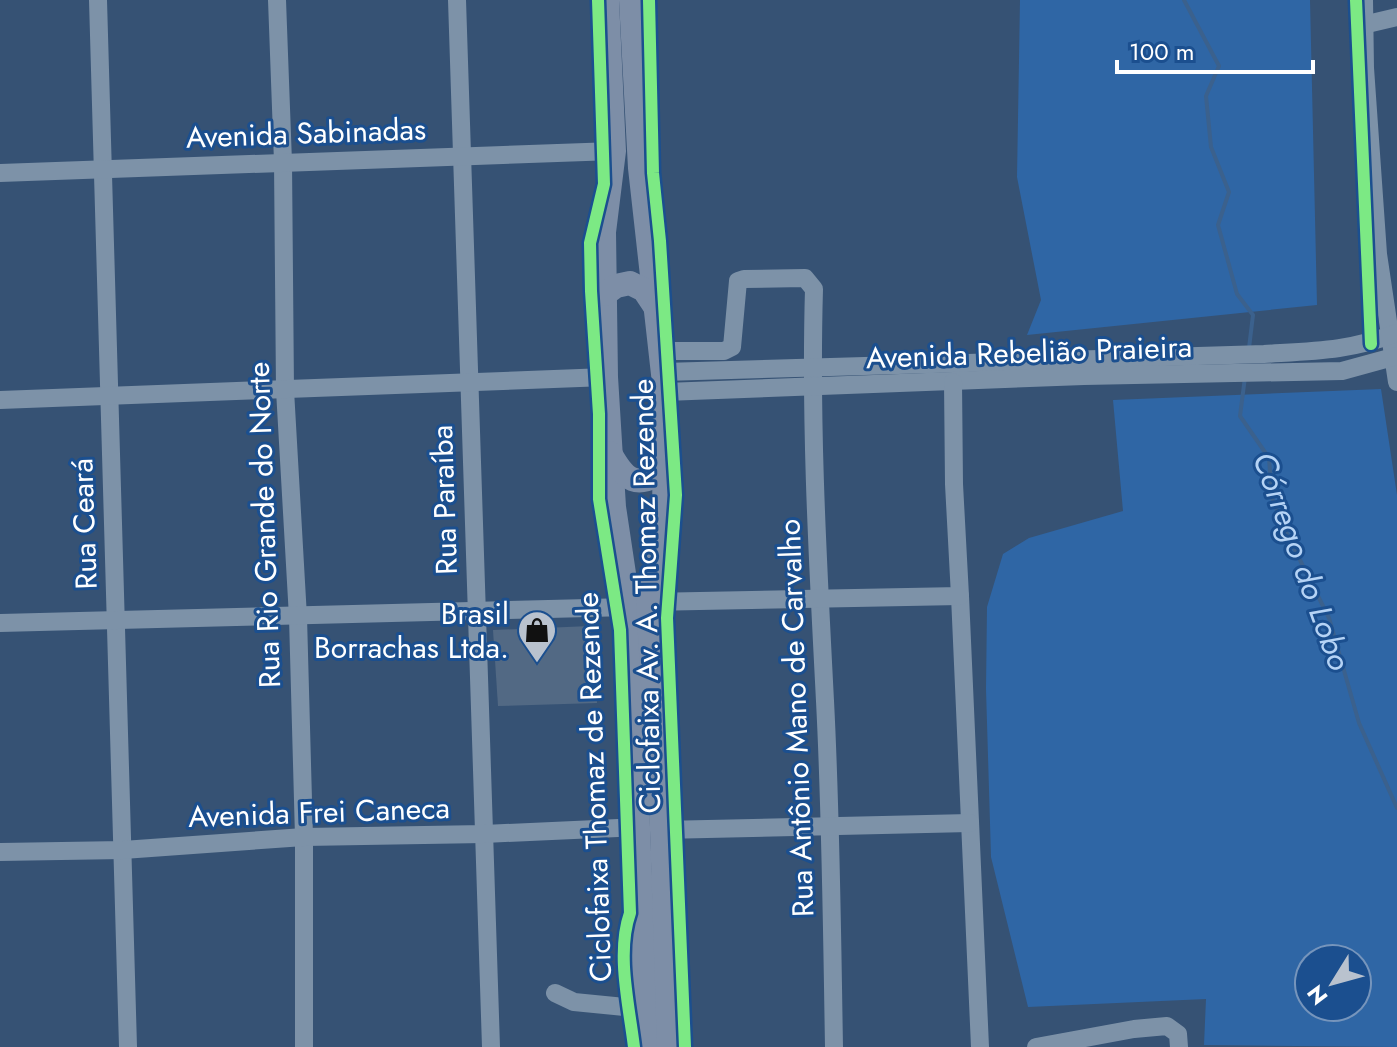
<svg xmlns="http://www.w3.org/2000/svg" width="1397" height="1047" font-family="Jost,sans-serif">
<style>
.green{fill:#2f66a5;fill-rule:evenodd}
.lines{fill:none;stroke-linecap:round;stroke-linejoin:round}
.stream{stroke:#3b618d;stroke-width:4}
.building{fill:#526984}
.minor{stroke:#7d92a8;stroke-width:18}
.major{stroke:#7d8ea7;stroke-width:24}
.cycleway-casing{stroke:#1b4f8f;stroke-width:17}
.cycleway{stroke:#7ce984;stroke-width:12}
.labels{text-anchor:middle;dominant-baseline:central;stroke-width:6;stroke-linejoin:round;paint-order:stroke}
.street-label{font-size:30px;fill:#fff;stroke:#1b4f8f}
.poi-label{font-size:30px;fill:#fff;stroke:#1b4f8f;text-anchor:end}
.water-label{font-size:32px;font-style:italic;fill:#b5d3f5;stroke:#1b4f8f}
</style>
<rect width="100%" height="100%" fill="#365274"/>
<g class="green">
<polygon points="1020,0 1310,0 1317,305 1027,335 1041,300 1017,177"/>
<path d="M1381,389L1397,495V1047L1204,1045L1206,999L1028,1007L991,857L986,689L987,607L1003,554L1029,538L1123,511L1113,400ZM1357,959V1007H1309V959Z"/>
</g>
<g class="lines">
<g class="stream">
<polyline points="1184,0 1219,66 1206,96 1211,147 1229,192 1218,225 1237,294 1253,315 1249,348"/>
<polyline points="1245,377 1240,416 1269,458 1272,498 1285,530 1329,618 1359,723 1397,808"/>
</g>
</g>
<polygon class="building" points="590,626 597,703 498,706 493,630"/>
<g class="lines">
<g class="minor">
<polyline points="98,0 128,1047"/>
<polyline points="277,0 283,162 285,390 298,617 304,837 304,1047"/>
<polyline points="457,0 491,1047"/>
<polyline points="1364,0 1365,68 1378,254 1397,382"/>
<polyline points="1363,25 1397,17"/>
<polyline points="0,173 614,151"/>
<path d="M661,351H724L732,347L738,281L744,279L805,278L814,289C810,427 818,564 825,701C831,816 832,932 834,1047"/>
<path d="M664,372L1264,354C1314,351 1350,351 1397,333"/>
<polyline points="665,392 1084,376 1342,371 1397,356"/>
<polyline points="0,400 606,377"/>
<polyline points="960,596 980,1047"/>
<polyline points="648,602 960,596 954,484 953,382"/>
<polyline points="0,623 629,607"/>
<polyline points="662,830 970,823"/>
<polyline points="0,852 123,850 304,837 484,834 640,827"/>
<polyline points="555,993 574,1002 645,1009"/>
<polyline points="1036,1047 1134,1029 1167,1026 1178,1034 1179,1047"/>
</g>
<g class="major">
<polyline points="607,0 614,151 604,232 606,377 614,507 629,607 647,1047"/>
<polyline points="631,0 640,168 665,392 664,531 648,602 662,830 669,1047"/>
<polyline points="605,294 616,286 630,283 644,290 656,308"/>
<path d="M610,453C626,482 636,488 665,471"/>
</g>
<defs>
<g id="cycleway">
<path d="M598,0L604,184L590,243L591,291L599,414V499L620,630L630,913C616,953 629,1005 634,1047"/>
<polyline points="649,0 653,173 660,241 676,495 667,618 685,1047"/>
<polyline points="1356,0 1371,344"/>
</g>
</defs>
<use href="#cycleway" class="cycleway-casing"/>
<use href="#cycleway" class="cycleway"/>
</g>
<defs>
<symbol id="shop-pin" viewBox="-11 -11 22 30"><path d="M0 17L-7.5 6A9.5 9.5 0 1 1 7.5 6Z" fill="#b9c2ce" stroke="#1b4f8f"/><path d="M-5-2.5h2.3a2.7 3.5 0 0 1 5.4 0H5L5.5 6h-11ZM-1.5-2.5h3a1.5 2.3 0 0 0-3 0Z" fill="#111"/></symbol>
</defs>
<g fill-rule="evenodd">
<use href="#shop-pin" x="515" y="608" width="44" height="60"/>
</g>
<g class="labels">
<g class="street-label">
<text transform="translate(306 133) rotate(-2)">Avenida Sabinadas</text>
<text transform="translate(1029 352) rotate(-2)">Avenida Rebelião Praieira</text>
<text transform="translate(444 500) rotate(-92)">Rua Paraíba</text>
<text transform="translate(84 524) rotate(-92)">Rua Ceará</text>
<text transform="translate(264 525) rotate(-92)">Rua Rio Grande do Norte</text>
<text transform="translate(646 596) rotate(-91)">Ciclofaixa Av. A. Thomaz Rezende</text>
<text transform="translate(796 718) rotate(-92)">Rua Antônio Mano de Carvalho</text>
<text transform="translate(594 787) rotate(-92)">Ciclofaixa Thomaz de Rezende</text>
<text transform="translate(319 812) rotate(-2)">Avenida Frei Caneca</text>
</g>
<g class="poi-label">
<text x="509" y="613">Brasil<tspan x="509" dy="34">Borrachas Ltda.</tspan></text>
</g>
<g class="water-label">
<text transform="translate(1302 561) rotate(70)">Córrego do Lobo</text>
</g>
</g>
<g transform="translate(1333 983) rotate(233)"><circle r="38" fill="#1b4f8f" stroke="#7695bc" stroke-width="2"/>
<path d="M0-6L14 30L0 20L-14 30Z" fill="#b9c2ce"/>
<text y="-12" font-size="22" font-weight="bold" text-anchor="middle" fill="#ffffff">N</text>
</g>
<path d="M1117 60v12h196v-12" fill="none" stroke="#ffffff" stroke-width="4"/>
<text x="1129" y="60" font-size="24" fill="#ffffff" stroke="#1b4f8f" stroke-width="6" paint-order="stroke">100 m</text>
</svg>
